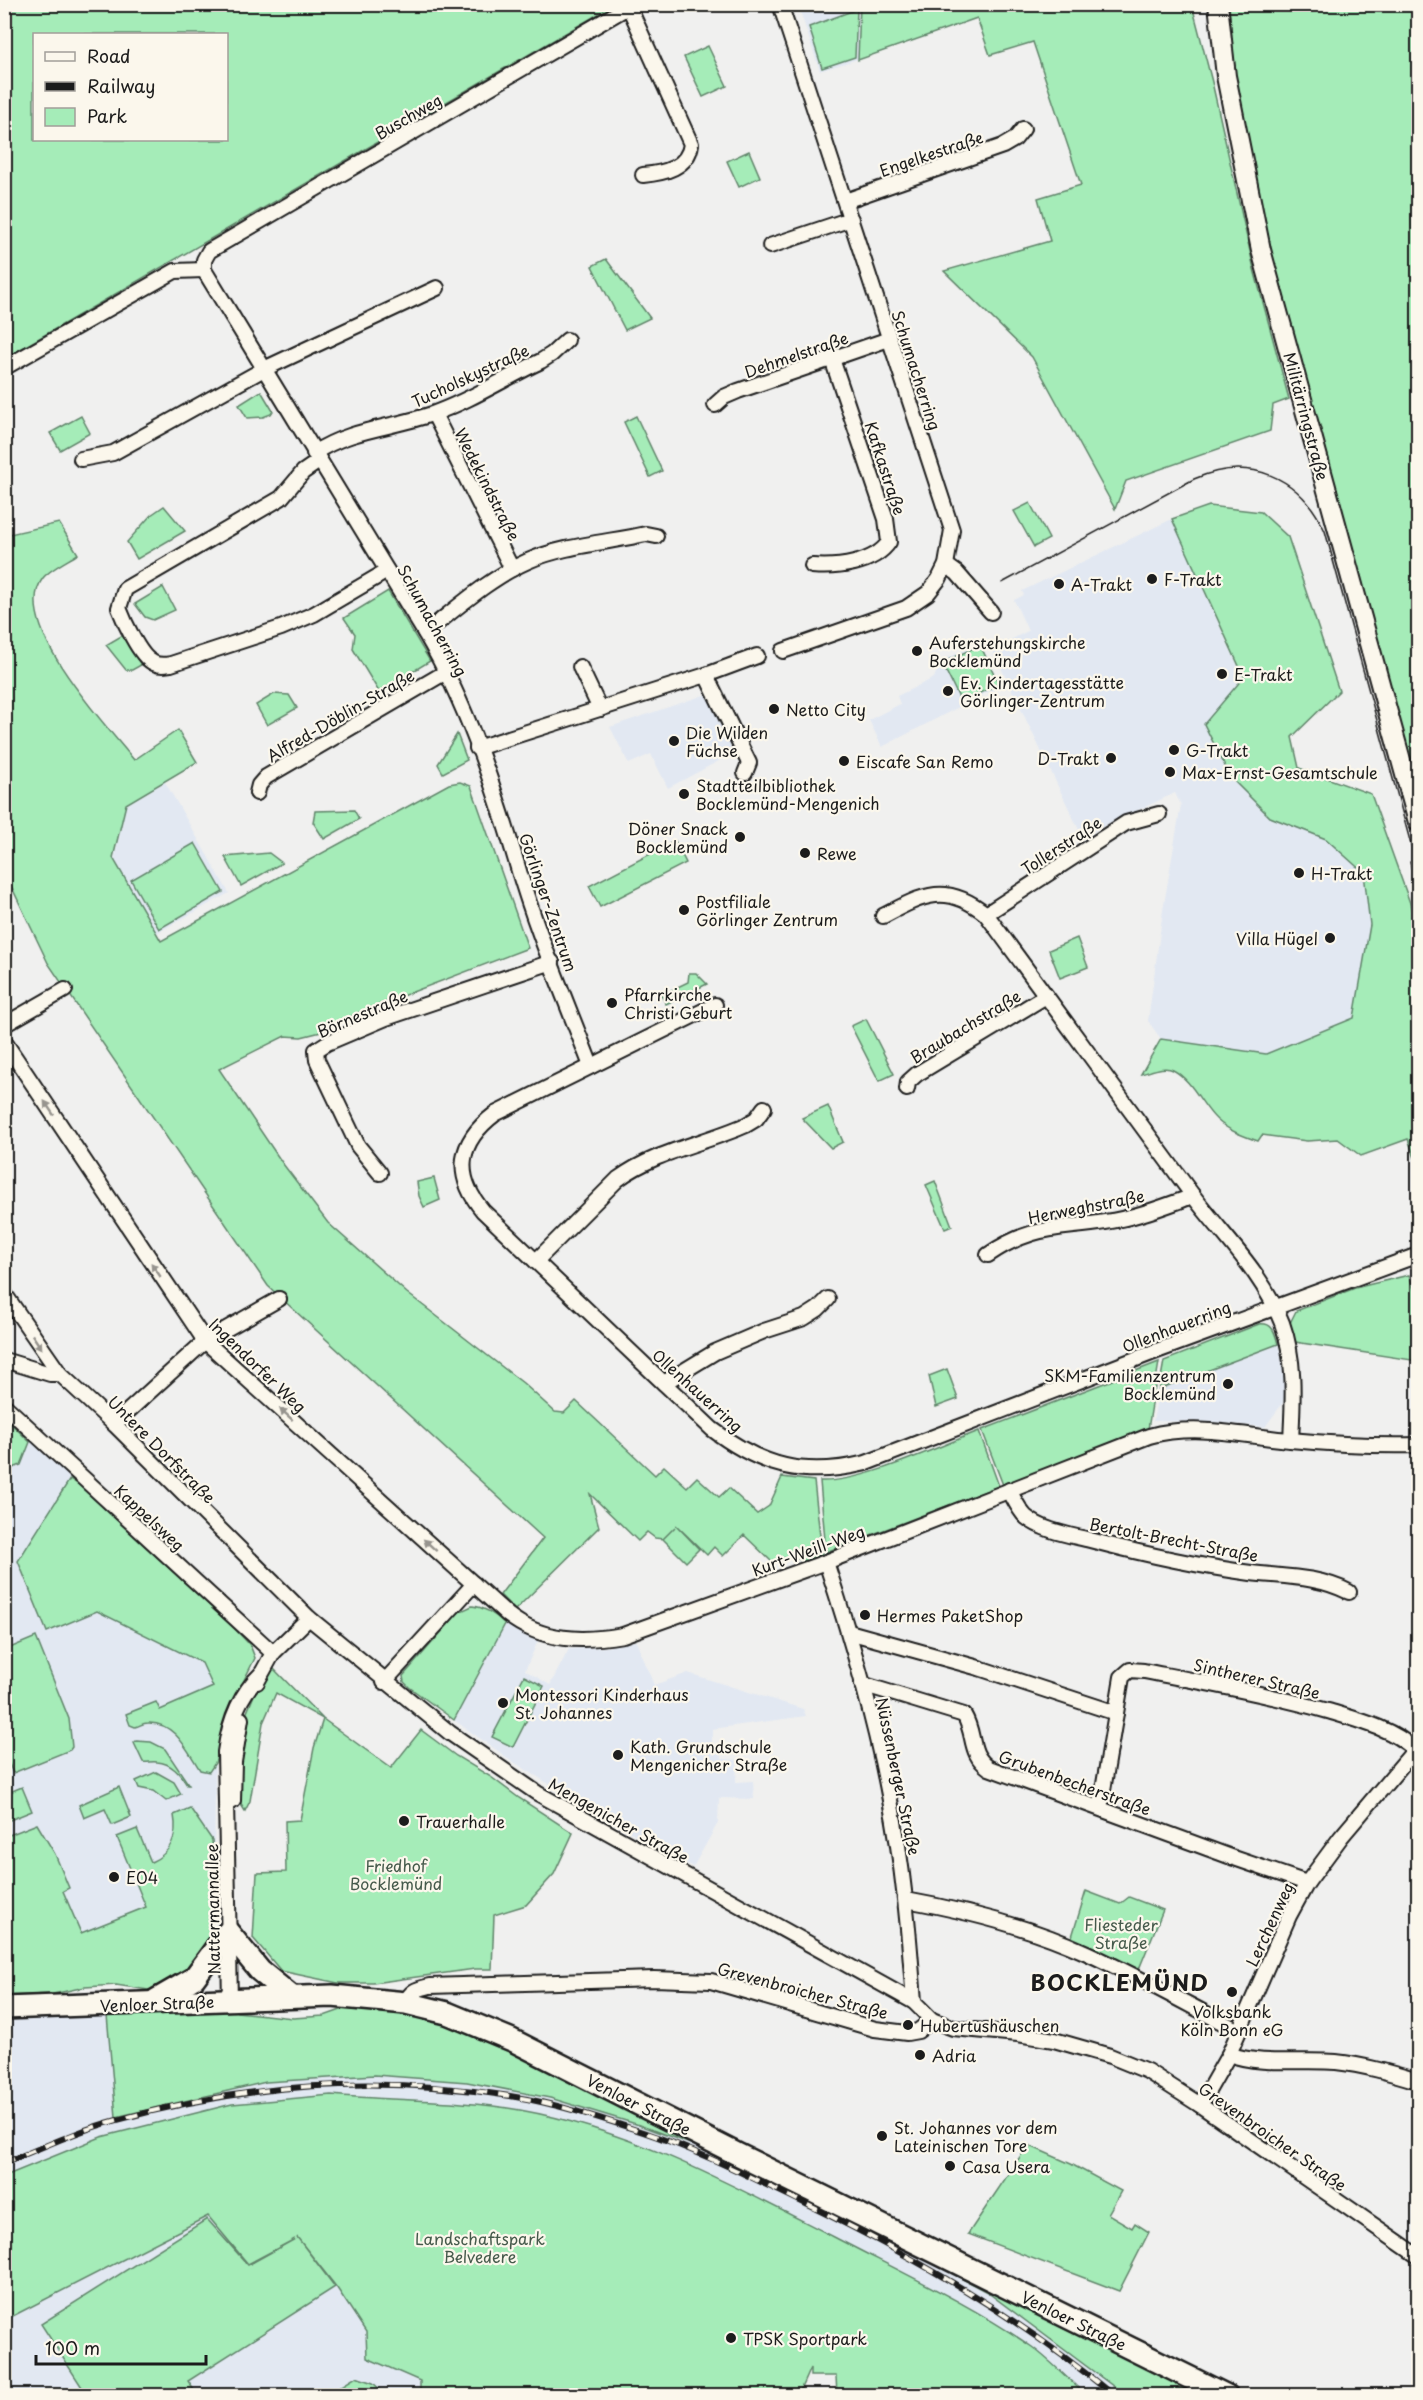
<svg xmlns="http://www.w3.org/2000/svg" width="1423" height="2400" font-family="'Playpen Sans',sans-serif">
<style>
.built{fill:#e2e8f2}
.green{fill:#a5ecb8;stroke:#60846a;stroke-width:1.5;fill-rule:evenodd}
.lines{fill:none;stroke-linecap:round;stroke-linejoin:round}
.street-casing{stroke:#1c1c1c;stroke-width:18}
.secondary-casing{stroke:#1c1c1c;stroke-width:22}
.primary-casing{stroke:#1c1c1c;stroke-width:26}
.street{stroke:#fbf7ec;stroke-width:14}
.secondary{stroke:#fbf7ec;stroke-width:18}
.primary{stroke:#fbf7ec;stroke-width:21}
.tram{stroke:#1c1c1c;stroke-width:1.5}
.rail-casing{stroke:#1c1c1c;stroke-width:6}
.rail{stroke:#fbf7ec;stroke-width:4;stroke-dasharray:11;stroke-linecap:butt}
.oneway{fill:#97948e}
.poi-dot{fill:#1c1c1c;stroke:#fbf7ec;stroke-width:2}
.labels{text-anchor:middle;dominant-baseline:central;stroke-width:4.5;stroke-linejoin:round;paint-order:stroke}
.street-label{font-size:16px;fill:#1c1c1c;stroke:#fbf7ec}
.poi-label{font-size:16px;fill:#1c1c1c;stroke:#fbf7ec;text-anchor:start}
.park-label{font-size:16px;fill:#455a4b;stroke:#fbf7ec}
.district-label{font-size:22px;font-weight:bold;letter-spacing:1.5px;fill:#1c1c1c;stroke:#fbf7ec}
</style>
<rect width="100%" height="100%" fill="#f0f0ef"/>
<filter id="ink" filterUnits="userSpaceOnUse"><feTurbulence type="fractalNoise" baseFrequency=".0167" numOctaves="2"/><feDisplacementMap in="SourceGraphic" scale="12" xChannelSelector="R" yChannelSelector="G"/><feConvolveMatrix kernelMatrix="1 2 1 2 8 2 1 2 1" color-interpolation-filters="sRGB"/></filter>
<g filter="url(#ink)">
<g class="built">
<polygon points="798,5 859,5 858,59 820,71"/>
<polygon points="1172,519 1302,809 1371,804 1370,1013 1291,1058 1161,1039 1148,1021 1163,910 1181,805 1175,793 1082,836 992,649 1028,631 1014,600 1024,595 1022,591"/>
<polygon points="980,642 1001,685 882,747 869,720 900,704 897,696 934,678 940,662"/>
<polygon points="707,694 728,733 731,744 728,756 668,788 651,754 629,764 610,727"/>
<polygon points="165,782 229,893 157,933 114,859 126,805"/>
<polygon points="1278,1344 1284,1366 1286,1394 1282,1404 1265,1427 1212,1422 1153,1421 1159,1389"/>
<polygon points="4,1416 235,1629 254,1651 255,1658 234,1700 215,1763 214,1896 211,1932 207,1948 5,1972"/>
<polygon points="505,1624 538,1641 525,1670 550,1685 569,1649 607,1647 636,1641 654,1685 688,1673 803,1709 806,1716 712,1729 712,1752 721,1752 722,1759 737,1760 736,1782 753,1781 754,1799 719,1798 718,1823 693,1867 591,1810 512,1761 454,1720"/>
<polygon points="107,2015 116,2117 266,2082 374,2075 467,2082 550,2098 636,2124 737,2161 987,2292 1125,2395 1086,2395 1034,2348 961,2303 725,2181 650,2150 575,2123 466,2103 331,2095 101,2137 5,2176 4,2019"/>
<polygon points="208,2216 248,2264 297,2237 337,2288 366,2332 367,2358 420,2382 420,2396 5,2396 5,2320"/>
</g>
<g class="green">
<path d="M5,4H614V5L5,358ZM34,34H226V140H34Z"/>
<polygon points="860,5 1192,5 1212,82 1254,269 1289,399 1273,405 1270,431 1126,481 1115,509 1032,357 944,271 1050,241 1038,198 1081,185 1033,42 990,55 977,18 858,60"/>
<polygon points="1229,5 1418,5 1418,793 1270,251 1249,156 1235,72"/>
<polygon points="857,9 855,57 822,68 809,27"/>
<polygon points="708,46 727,86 703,97 684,57"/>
<polygon points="749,151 760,177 739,187 727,161"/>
<polygon points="606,259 650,318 625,330 592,266"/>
<polygon points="261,391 273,411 271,414 263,417 247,418 239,405"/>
<polygon points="81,416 90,433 60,450 50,433"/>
<polygon points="636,416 662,471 650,477 624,422"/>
<polygon points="1030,503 1049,539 1034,547 1014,511"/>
<polygon points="164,506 185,531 137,559 127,542 151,515"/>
<path d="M1209,506L1261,512L1288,537L1339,691L1292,737L1299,768L1371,794L1410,903L1418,939V1166L1408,1139L1361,1156L1338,1139L1307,1141L1262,1135L1258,1141C1243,1136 1229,1131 1217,1120C1202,1106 1192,1080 1173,1070C1164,1065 1150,1072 1141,1074L1161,1039L1266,1054L1354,1018L1370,925L1364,873L1326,839L1270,817L1231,778L1204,724L1244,677L1172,519Z"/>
<path d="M59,523L78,554C67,561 50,569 43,578C9,623 106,725 134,760L178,730L197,762L126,804L113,858L161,941L449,784L460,782L471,786L528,948L360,1012L321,1032L301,1037L285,1036L219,1069L283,1164L328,1223L407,1293L523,1383L555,1412L564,1413L576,1401L655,1475L664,1466L687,1487L697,1477L719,1497L729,1488L757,1514L769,1506L782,1477L814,1481L822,1554L803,1561L792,1556L772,1562L744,1535L723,1556L714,1547L707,1555L676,1525L699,1549L686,1562L663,1539L675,1527L663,1539L655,1538L647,1532L638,1541L590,1494L599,1527L515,1610L500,1595L543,1538L268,1286L48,963L5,873V535Z"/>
<polygon points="163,587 175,610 153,620 145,617 135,604"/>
<polygon points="388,591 430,661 379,692 353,649 355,634 344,618"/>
<polygon points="123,635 141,665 132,670 126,670 106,645"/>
<polygon points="980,645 999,684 961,702 942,663"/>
<polygon points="274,694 289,695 297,708 267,725 256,705"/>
<polygon points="457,734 467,760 443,773 438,764"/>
<polygon points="354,810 359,819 324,839 313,822 315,811"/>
<polygon points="675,841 686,863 600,907 589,886"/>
<polygon points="195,843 223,892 159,929 131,880"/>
<polygon points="269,853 282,863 241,886 225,857"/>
<polygon points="1077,938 1088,967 1060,978 1049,950"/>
<polygon points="689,973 696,973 707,984 666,1004 661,995 688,982"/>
<polygon points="866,1019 894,1074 879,1081 851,1026"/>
<polygon points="828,1106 843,1142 831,1148 802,1118"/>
<polygon points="434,1178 440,1200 424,1207 419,1196 417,1182"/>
<polygon points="935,1181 952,1226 945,1229 926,1185"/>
<polygon points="1409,1275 1418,1300 1418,1361 1295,1342 1290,1323 1296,1311 1355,1288"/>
<path d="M1259,1324C1273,1322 1275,1333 1278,1344L1159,1389L1164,1361Z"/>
<polygon points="1159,1362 1148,1429 1003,1485 982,1430"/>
<polygon points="947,1369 958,1399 936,1407 929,1376"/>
<polygon points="5,1418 30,1442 21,1465 5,1471"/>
<path d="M979,1431L999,1486L826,1552L820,1481C862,1483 937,1447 979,1431Z"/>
<path d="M70,1479L78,1484L235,1629L250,1645L255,1658L234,1700L215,1763L209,1772L200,1770C187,1750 175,1722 148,1723C142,1723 140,1726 135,1727L130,1725L126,1714L156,1702L160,1710L213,1687L202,1663L97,1611L47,1632L18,1561Z"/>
<path d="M472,1606C485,1607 496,1615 505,1624L454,1720L409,1687L404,1682L403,1676L459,1612Z"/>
<polygon points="36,1637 69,1719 72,1747 70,1750 13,1773 5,1755 5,1650"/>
<polygon points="272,1667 323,1719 391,1768 421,1730 456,1756 491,1777 519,1798 573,1833 554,1874 526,1905 494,1915 492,1969 475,1969 373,1983 338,1983 281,1971 253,1938 257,1873 286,1872 285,1821 300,1820 314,1748 323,1719 276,1693 263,1723 250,1801 245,1811 235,1795 245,1717 257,1688"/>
<polygon points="524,1676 544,1686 513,1747 492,1737"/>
<path d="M136,1741L151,1742L165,1749L189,1785H187C180,1774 172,1763 157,1762C152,1761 147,1763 143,1762L134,1743Z"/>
<polygon points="156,1772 174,1782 181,1794 166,1801 153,1791 139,1788 136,1781"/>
<polygon points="22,1787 32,1811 5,1822 5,1794"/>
<polygon points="119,1787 131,1817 112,1825 105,1809 84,1818 79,1805"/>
<path d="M190,1808L212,1840L214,1873L210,1933L206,1947L191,1971L155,1991L116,1985L85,1987L53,1994L5,1996L4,1837L37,1824L55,1854L69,1888L63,1891L81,1933L146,1907L117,1837L137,1829L151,1862C171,1853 178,1836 174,1815Z"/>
<polygon points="1086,1891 1120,1904 1129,1897 1163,1910 1137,1974 1070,1943"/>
<polygon points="355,2005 409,2013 469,2030 737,2161 636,2124 550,2098 467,2082 375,2075 266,2082 116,2117 107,2015 236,2009 237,2012 293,2018 324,2016"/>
<path d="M331,2095C394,2101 458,2099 520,2110C632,2130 734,2186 834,2237C901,2272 970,2304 1032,2347C1051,2361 1069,2380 1086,2395H837L836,2376H810V2368L798,2395H420V2381L367,2358L366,2332L337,2288L297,2237L335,2287L188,2381L197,2395H87L41,2324L207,2219L248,2265L295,2239L248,2264L208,2216L5,2320V2176L101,2137L232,2104Z"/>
<polygon points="1028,2145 1071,2164 1121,2191 1108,2214 1132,2228 1135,2223 1149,2232 1119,2291 968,2234"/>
<polygon points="891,2241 1215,2395 1125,2395 987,2292"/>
<polygon points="356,2377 373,2383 386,2395 327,2395"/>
</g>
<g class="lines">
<defs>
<g id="street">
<polyline points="780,4 952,530 946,565 939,579 928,593 906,608 783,651"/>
<path d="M629,7L691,144C688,168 664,173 643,175"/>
<polyline points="845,201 1003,146 1015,139 1023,129"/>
<polyline points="770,246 851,219"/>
<polyline points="4,368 175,271 204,270"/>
<polyline points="715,405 724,397 738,391 889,339"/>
<polyline points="434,414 512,569"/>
<path d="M314,453C350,429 392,428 432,414C470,401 505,378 541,361L552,354L567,340"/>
<polyline points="81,459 113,453 264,369 437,288"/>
<path d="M319,461L303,472L281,498L125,589L119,608C124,621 139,655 152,662C158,666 164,665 171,664L281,628L314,614L387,571"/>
<polyline points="946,565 957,573 991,612"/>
<path d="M812,566C837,568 874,564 889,542L886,519L832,359"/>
<path d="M425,633C457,608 491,577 528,561C561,546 610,542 646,534L656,536"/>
<polyline points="580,667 600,709"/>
<polyline points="706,675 749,763 745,773"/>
<polyline points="477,748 706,675 757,656"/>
<polyline points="257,793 259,785 266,777 446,672"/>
<polyline points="986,914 1126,823 1159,814"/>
<path d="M883,916C923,895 946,882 986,914C1054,1007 1123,1100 1191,1193C1223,1236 1263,1273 1282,1323C1296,1362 1293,1400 1291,1440"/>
<path d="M715,1005L495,1114C458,1142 453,1175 483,1211L712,1429C762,1467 804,1478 866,1463L1154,1352L1418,1255"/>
<polyline points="4,1025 65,990"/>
<path d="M4,1041L205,1341L508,1615C542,1642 583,1642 623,1635L826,1562L1149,1436C1197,1423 1242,1436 1290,1440C1333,1444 1376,1446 1418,1445"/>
<path d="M591,1066C565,998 536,931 516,861C493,783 466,703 425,633L204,270V260L209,251L633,4"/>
<polyline points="907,1089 908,1082 917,1074 1046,996"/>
<polyline points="380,1173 358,1146 317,1060 316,1050 327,1043 386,1018 552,962"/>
<path d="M988,1255C1032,1225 1056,1230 1105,1222C1135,1218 1165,1206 1193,1196"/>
<path d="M536,1261L618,1179C656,1151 703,1144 746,1125L756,1119L764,1108"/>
<polyline points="4,1293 60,1374 114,1424 309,1618 450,1733 537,1793 914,2002 932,2020 953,2028 1018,2034 1054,2040 1110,2056 1147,2071 1200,2105 1418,2256"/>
<polyline points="4,1360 50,1374 60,1374"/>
<polyline points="664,1383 715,1352 764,1331 804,1318 818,1309 828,1299"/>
<polyline points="4,1405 273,1653"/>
<polyline points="114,1424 205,1341 279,1299"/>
<path d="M1009,1490C1014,1499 1019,1510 1026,1517C1043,1531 1070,1535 1090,1540C1143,1554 1197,1566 1251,1573C1286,1577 1317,1576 1349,1592"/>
<path d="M826,1562C851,1638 874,1716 889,1795C903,1863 909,1933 914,2002"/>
<path d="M849,1632L979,1668L1116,1713L1122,1677L1130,1670L1144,1671C1206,1683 1267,1694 1328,1711C1358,1720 1392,1728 1415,1750"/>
<polyline points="257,1682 273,1653 309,1618"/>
<polyline points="384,1682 474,1584"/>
<path d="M862,1684L964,1715C976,1735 968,1753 989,1768L1234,1858L1307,1883"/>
<polyline points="233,1801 234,1762 241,1719"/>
<polyline points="1100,1808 1116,1713"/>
<path d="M906,1900C967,1911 1030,1927 1087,1953C1139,1977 1189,2005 1239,2031"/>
<path d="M230,2000L225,1752C229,1723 240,1694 261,1674"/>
<path d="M406,2003C410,1990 418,1989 430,1986L654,1979L711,1981L875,2029L907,2033L918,2031L932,2020"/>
<path d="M1229,2054C1260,2066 1303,2059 1336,2062C1364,2065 1391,2073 1418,2081"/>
<polyline points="1200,2105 1229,2054 1289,1916 1307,1883 1341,1837 1418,1746"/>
</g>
<polyline id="secondary" points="1218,4 1226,76 1261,250 1418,822"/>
<g id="primary">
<polyline points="156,2000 194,1978 228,1932 260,1971 292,1997"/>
<polyline points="4,2008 332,1996 406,2003 447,2013 512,2040 737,2154 1227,2396"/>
</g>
</defs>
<use href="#street" class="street-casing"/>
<use href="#secondary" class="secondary-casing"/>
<use href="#primary" class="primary-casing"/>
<use href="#street" class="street"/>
<use href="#secondary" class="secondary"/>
<use href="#primary" class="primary"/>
<g class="tram">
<path d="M1002,583L1194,479C1249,455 1300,476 1325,531L1418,870"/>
<polyline points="1410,862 1418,894"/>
</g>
<defs>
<path id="rail" d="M4,2163C41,2148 79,2130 117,2120C249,2084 374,2074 510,2096C555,2103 600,2118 643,2132C700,2151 754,2179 808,2205C917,2258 1020,2318 1114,2396"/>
</defs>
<use href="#rail" class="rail-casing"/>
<use href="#rail" class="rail"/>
</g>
<defs><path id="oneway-solid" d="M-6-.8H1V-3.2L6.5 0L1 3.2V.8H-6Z" transform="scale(1.5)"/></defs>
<g class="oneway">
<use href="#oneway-solid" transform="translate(49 1108) rotate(-124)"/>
<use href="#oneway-solid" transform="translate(156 1270) rotate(-124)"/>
<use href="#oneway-solid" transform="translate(37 1342) rotate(56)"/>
<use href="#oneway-solid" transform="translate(286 1414) rotate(-138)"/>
<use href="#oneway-solid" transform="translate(430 1545) rotate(-138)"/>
</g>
</g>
<g class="poi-dot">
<circle cx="1152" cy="579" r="6"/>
<circle cx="1059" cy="584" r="6"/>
<circle cx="917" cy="651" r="6"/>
<circle cx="1222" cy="674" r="6"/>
<circle cx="948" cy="691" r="6"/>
<circle cx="774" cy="709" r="6"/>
<circle cx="674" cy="741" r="6"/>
<circle cx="1174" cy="750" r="6"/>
<circle cx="1111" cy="758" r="6"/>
<circle cx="844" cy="761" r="6"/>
<circle cx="1170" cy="772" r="6"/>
<circle cx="684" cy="794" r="6"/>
<circle cx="740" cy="837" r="6"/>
<circle cx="805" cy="853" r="6"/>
<circle cx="1299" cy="873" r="6"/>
<circle cx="684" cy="910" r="6"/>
<circle cx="1330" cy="938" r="6"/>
<circle cx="612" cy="1003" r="6"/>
<circle cx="1228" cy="1384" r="6"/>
<circle cx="865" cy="1615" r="6"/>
<circle cx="503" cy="1703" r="6"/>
<circle cx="618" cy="1755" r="6"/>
<circle cx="404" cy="1821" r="6"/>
<circle cx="114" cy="1877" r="6"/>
<circle cx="1232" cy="1992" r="6"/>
<circle cx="908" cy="2025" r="6"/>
<circle cx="920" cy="2055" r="6"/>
<circle cx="882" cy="2136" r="6"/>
<circle cx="950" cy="2166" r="6"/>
<circle cx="731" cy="2338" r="6"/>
</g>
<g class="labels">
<g class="street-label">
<text transform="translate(408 116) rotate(-30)">Buschweg</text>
<text transform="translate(931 153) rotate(-19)">Engelkestraße</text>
<text transform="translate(796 354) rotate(-19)">Dehmelstraße</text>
<text transform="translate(917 370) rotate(72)">Schumacherring</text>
<text transform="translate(470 375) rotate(-25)">Tucholskystraße</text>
<text transform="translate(1307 416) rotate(75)">Militärringstraße</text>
<text transform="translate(886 468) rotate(72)">Kafkastraße</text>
<text transform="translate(488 484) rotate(63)">Wedekindstraße</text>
<text transform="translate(433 620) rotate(61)">Schumacherring</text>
<text transform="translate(340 715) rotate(-30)">Alfred-Döblin-Straße</text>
<text transform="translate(1061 845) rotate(-33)">Tollerstraße</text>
<text transform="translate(549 902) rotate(71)">Görlinger-Zentrum</text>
<text transform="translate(362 1013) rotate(-23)">Börnestraße</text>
<text transform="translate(965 1026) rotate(-31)">Braubachstraße</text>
<text transform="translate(1086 1206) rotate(-11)">Herweghstraße</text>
<text transform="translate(1176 1326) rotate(-21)">Ollenhauerring</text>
<text transform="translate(258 1365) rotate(44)">Ingendorfer Weg</text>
<text transform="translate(698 1390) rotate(42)">Ollenhauerring</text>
<text transform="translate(162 1449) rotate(45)">Untere Dorfstraße</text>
<text transform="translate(150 1517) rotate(43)">Kappelsweg</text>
<text transform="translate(1174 1539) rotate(11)">Bertolt-Brecht-Straße</text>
<text transform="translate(808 1550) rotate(-20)">Kurt-Weill-Weg</text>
<text transform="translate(1257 1678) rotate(13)">Sintherer Straße</text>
<text transform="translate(899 1776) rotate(78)">Nüssenberger Straße</text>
<text transform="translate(1075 1782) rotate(20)">Grubenbecherstraße</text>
<text transform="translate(619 1820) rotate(29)">Mengenicher Straße</text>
<text transform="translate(212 1909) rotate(-91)">Nattermannallee</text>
<text transform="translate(1269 1924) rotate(-65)">Lerchenweg</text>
<text transform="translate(803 1990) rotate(15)">Grevenbroicher Straße</text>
<text transform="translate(157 2003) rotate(-2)">Venloer Straße</text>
<text transform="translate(639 2104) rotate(27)">Venloer Straße</text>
<text transform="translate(1273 2136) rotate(35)">Grevenbroicher Straße</text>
<text transform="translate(1074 2320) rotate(26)">Venloer Straße</text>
</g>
<g class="poi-label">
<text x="1164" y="579">F-Trakt</text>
<text x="1071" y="584">A-Trakt</text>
<text x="929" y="642">Auferstehungskirche<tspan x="929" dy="18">Bocklemünd</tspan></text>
<text x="1234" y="674">E-Trakt</text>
<text x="960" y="682">Ev. Kindertagesstätte<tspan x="960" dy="18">Görlinger-Zentrum</tspan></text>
<text x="786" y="709">Netto City</text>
<text x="686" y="732">Die Wilden<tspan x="686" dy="18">Füchse</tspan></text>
<text x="1186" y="750">G-Trakt</text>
<text x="1099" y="758" text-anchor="end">D-Trakt</text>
<text x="856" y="761">Eiscafe San Remo</text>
<text x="1182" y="772">Max-Ernst-Gesamtschule</text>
<text x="696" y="785">Stadtteilbibliothek<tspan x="696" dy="18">Bocklemünd-Mengenich</tspan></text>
<text x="728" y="828" text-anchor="end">Döner Snack<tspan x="728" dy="18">Bocklemünd</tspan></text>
<text x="817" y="853">Rewe</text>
<text x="1311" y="873">H-Trakt</text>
<text x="696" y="901">Postfiliale<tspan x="696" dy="18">Görlinger Zentrum</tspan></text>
<text x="1318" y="938" text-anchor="end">Villa Hügel</text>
<text x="624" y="994">Pfarrkirche<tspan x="624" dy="18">Christi Geburt</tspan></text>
<text x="1216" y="1375" text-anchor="end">SKM-Familienzentrum<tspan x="1216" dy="18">Bocklemünd</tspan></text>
<text x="877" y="1615">Hermes PaketShop</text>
<text x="515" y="1694">Montessori Kinderhaus<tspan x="515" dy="18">St. Johannes</tspan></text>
<text x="630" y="1746">Kath. Grundschule<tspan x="630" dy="18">Mengenicher Straße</tspan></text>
<text x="416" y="1821">Trauerhalle</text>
<text x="126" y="1877">E04</text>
<text x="1232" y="2011" text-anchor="middle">Volksbank<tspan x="1232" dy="18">Köln Bonn eG</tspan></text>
<text x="920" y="2025">Hubertushäuschen</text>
<text x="932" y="2055">Adria</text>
<text x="894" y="2127">St. Johannes vor dem<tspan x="894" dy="18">Lateinischen Tore</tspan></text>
<text x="962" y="2166">Casa Usera</text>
<text x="743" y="2338">TPSK Sportpark</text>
</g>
<g class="park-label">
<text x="396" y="1865">Friedhof<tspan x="396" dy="18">Bocklemünd</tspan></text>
<text x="1121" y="1924">Fliesteder<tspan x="1121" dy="18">Straße</tspan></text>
<text x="480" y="2238">Landschaftspark<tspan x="480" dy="18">Belvedere</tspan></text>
</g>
<g class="district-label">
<text x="1120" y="1981">BOCKLEMÜND</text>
</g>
</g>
<rect width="1423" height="2400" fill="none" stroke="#fbf7ec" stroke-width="24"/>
<rect x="12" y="12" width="1399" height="2376" fill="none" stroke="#1c1c1c" stroke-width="2" filter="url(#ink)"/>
<rect x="33" y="33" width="195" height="108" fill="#fbf7ec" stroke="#a29f99" stroke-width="1.5"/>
<rect x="45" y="52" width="30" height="9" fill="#fbf7ec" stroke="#a29f99" stroke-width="1.5"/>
<text x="87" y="63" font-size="18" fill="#1c1c1c">Road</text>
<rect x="45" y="82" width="30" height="9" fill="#1c1c1c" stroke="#a29f99" stroke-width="1.5"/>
<text x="87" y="93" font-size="18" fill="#1c1c1c">Railway</text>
<rect x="45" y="108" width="30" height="18" fill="#a5ecb8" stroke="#a29f99" stroke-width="1.5"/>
<text x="87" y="123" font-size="18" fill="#1c1c1c">Park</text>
<path d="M36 2355v9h170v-9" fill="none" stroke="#1c1c1c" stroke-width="3"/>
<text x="45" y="2355" font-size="18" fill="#1c1c1c" stroke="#fbf7ec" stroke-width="4.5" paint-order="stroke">100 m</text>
</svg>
